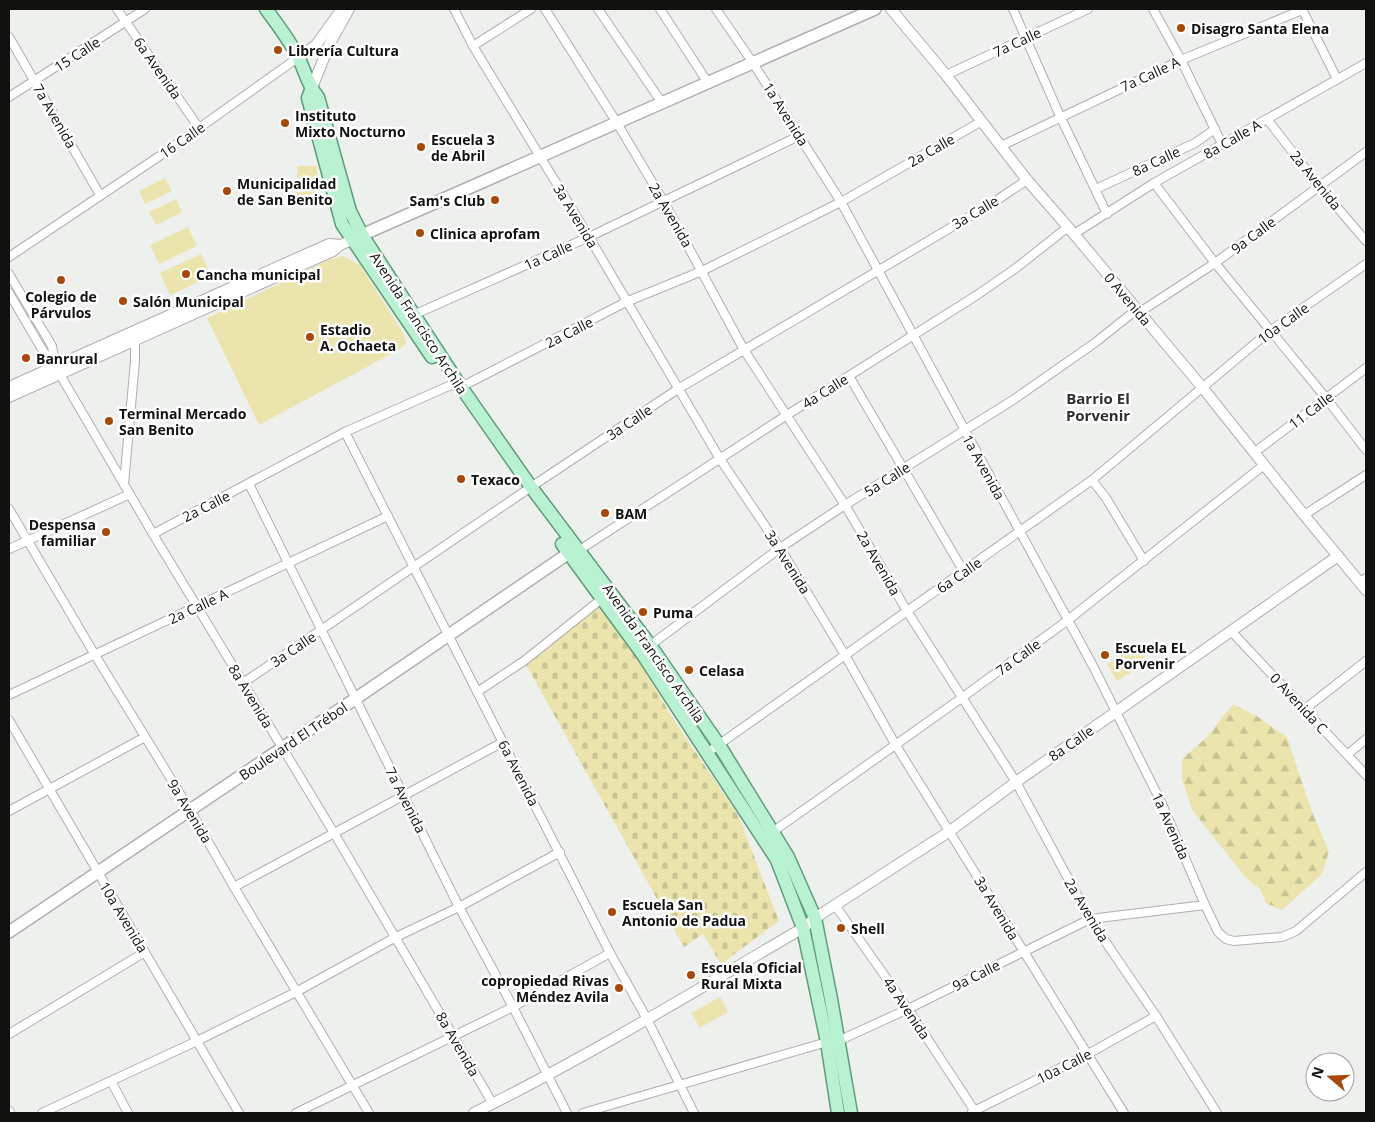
<svg xmlns="http://www.w3.org/2000/svg" width="1375" height="1122" font-family="'Open Sans',sans-serif">
<style>
.forest{fill:url(#forest-firs)}
.cemetery{fill:url(#cemetery-stones)}
.garden{fill:#ebe4ad}
.lines{fill:none;stroke-linecap:round;stroke-linejoin:round}
.minor-casing{stroke:#aeb0ae;stroke-width:10}
.tertiary-casing{stroke:#aeb0ae;stroke-width:12}
.secondary-casing{stroke:#aeb0ae;stroke-width:14}
.primary-casing{stroke:#609c7b;stroke-width:15}
.minor{stroke:#fff;stroke-width:8}
.tertiary{stroke:#fff;stroke-width:10}
.secondary{stroke:#fff;stroke-width:11}
.primary{stroke:#b9f1d3;stroke-width:12}
.poi-dot{fill:#a94705;stroke:#fff;stroke-width:2}
.labels{text-anchor:middle;dominant-baseline:central;stroke-width:5;stroke-linejoin:round;paint-order:stroke}
.poi-label{font-size:14px;font-weight:bold;fill:#111110;stroke:#fff;text-anchor:start}
.street-label{font-size:14px;fill:#111110;stroke:#fff}
.neighbourhood-label{font-size:15px;font-weight:bold;fill:#2e302e;stroke:#fff}
</style>
<defs>
<pattern id="forest-firs" width="22" height="20" patternUnits="userSpaceOnUse" patternTransform="scale(1.25)"><rect width="22" height="20" fill="#ebe4ad"/><path d="M5 1l3.5 6h-7zM16 11l3.5 6h-7z" fill="#c8c394"/></pattern>
<pattern id="cemetery-stones" width="16" height="16" patternUnits="userSpaceOnUse" patternTransform="scale(1.25)"><rect width="16" height="16" fill="#ebe4ad"/><path d="M2 7V4a2 2 0 0 1 4 0v3zM10 15v-3a2 2 0 0 1 4 0v3z" fill="#c8c394"/></pattern>
</defs>
<rect width="100%" height="100%" fill="#eef0ed"/>
<polygon class="forest" points="1233,704 1258,717 1287,737 1312,812 1329,851 1322,874 1282,910 1266,903 1260,889 1246,878 1193,811 1182,780 1182,759 1206,738"/>
<polygon class="cemetery" points="602,599 672,717 738,815 779,921 721,964 703,934 684,947 524,661"/>
<g class="garden">
<rect x="297" y="166" width="20" height="32"/>
<polygon points="165,178 172,191 145,204 139,191"/>
<polygon points="176,199 182,212 156,225 149,212"/>
<polygon points="188,227 197,246 159,264 150,245"/>
<polygon points="201,254 211,276 170,295 160,273"/>
<polygon points="343,256 360,265 402,331 406,343 400,349 259,425 207,318 329,260"/>
<polygon points="1137,646 1147,662 1117,681 1107,664"/>
<polygon points="720,997 728,1012 700,1028 691,1013"/>
</g>
<g class="lines">
<defs>
<g id="minor">
<polyline points="117,9 199,128"/>
<polyline points="454,9 473,46 589,237 720,459 780,548 845,655 895,744 1124,1113"/>
<polyline points="545,9 617,123 664,202 744,350 845,505 907,611 1016,782 1090,919 1156,1016 1217,1113"/>
<polyline points="598,9 662,103"/>
<polyline points="660,9 708,83"/>
<polyline points="716,9 753,63 841,202 1093,666 1162,804 1205,905 1218,932 1226,939 1234,941 1282,937 1296,931 1366,872"/>
<polyline points="1013,9 1060,116 1107,214"/>
<polyline points="1153,9 1181,60 1222,144"/>
<polyline points="1302,9 1337,79"/>
<polyline points="9,37 100,195"/>
<polyline points="473,46 531,9"/>
<polyline points="946,75 1088,9"/>
<polyline points="9,97 145,9"/>
<polyline points="1267,119 1319,186 1366,241"/>
<polyline points="1001,146 1181,60 1302,10"/>
<polyline points="1154,183 1215,263 1326,398 1366,450"/>
<polyline points="1096,189 1195,143 1215,129"/>
<polyline points="1074,234 1154,183 1366,63"/>
<polyline points="9,257 161,155 299,57"/>
<polyline points="9,274 52,346 55,364"/>
<polyline points="9,293 43,351 55,366 153,534 334,833 493,1104"/>
<polyline points="411,316 589,237 799,136"/>
<polyline points="849,376 964,572"/>
<polyline points="345,432 610,953 647,1019 694,1113"/>
<polyline points="1255,452 1366,368"/>
<polyline points="1092,480 1106,498 1144,561"/>
<polyline points="124,484 135,361 135,340"/>
<polyline points="249,484 459,907 513,1007 567,1113"/>
<polyline points="9,509 95,655 190,810 234,887 369,1113"/>
<polyline points="1304,515 1366,475"/>
<polyline points="153,534 345,432 451,385 461,387 626,302 702,271 841,202 982,121"/>
<polyline points="9,549 130,494"/>
<polyline points="578,551 787,415 977,295 1016,268 1068,227"/>
<polyline points="1360,582 1366,578"/>
<polyline points="1231,631 1366,775"/>
<polyline points="648,647 780,548 845,505 1013,400 1096,342 1136,310 1143,310 1215,263 1366,152"/>
<polyline points="243,683 531,487 678,389 994,202 1027,180"/>
<polyline points="477,692 524,661 604,597"/>
<polyline points="9,695 388,516"/>
<polyline points="1305,709 1366,661"/>
<polyline points="9,720 239,1113"/>
<polyline points="707,753 1092,480 1270,331 1366,264"/>
<polyline points="1348,754 1366,739"/>
<polyline points="9,811 145,737"/>
<polyline points="771,833 963,697 1068,620 1264,465"/>
<polyline points="234,887 503,742"/>
<polyline points="835,905 908,1009 976,1113"/>
<polyline points="9,1034 145,952"/>
<polyline points="111,1081 128,1113"/>
<polyline points="972,1112 1088,1054 1156,1016"/>
<polyline points="42,1113 197,1041 296,992 396,937 459,907 560,852"/>
<polyline points="296,1113 513,1007 610,953"/>
<polyline points="583,1113 827,1042 838,1041 908,1009 1090,919 1205,905"/>
</g>
<g id="tertiary">
<polyline points="891,9 946,75 1027,180 1068,227 1202,387 1304,515 1366,590"/>
<polyline points="299,57 316,45 342,9"/>
<polyline points="311,90 330,43 349,9"/>
<polyline points="9,387 329,244 340,245"/>
<polyline points="9,397 333,251 340,245 352,240"/>
<polyline points="9,1112 9,1113"/>
<path d="M474,1113C587,1057 695,991 803,928L815,918L950,831L1016,782L1338,556"/>
</g>
<g id="secondary">
<polyline points="355,238 875,9"/>
<polyline points="9,932 355,699 569,553 576,551"/>
</g>
<g id="primary">
<path d="M266,9C277,24 288,38 297,55C305,69 307,85 318,97L350,211L362,235L461,387L531,487L650,645L719,745L788,857L815,918L831,999L851,1113"/>
<polyline points="311,90 308,98 342,224 432,357"/>
<polyline points="562,544 641,652 777,860 803,928 827,1042 838,1113"/>
</g>
</defs>
<use href="#minor" class="minor-casing"/>
<use href="#tertiary" class="tertiary-casing"/>
<use href="#secondary" class="secondary-casing"/>
<use href="#primary" class="primary-casing"/>
<use href="#minor" class="minor"/>
<use href="#tertiary" class="tertiary"/>
<use href="#secondary" class="secondary"/>
<use href="#primary" class="primary"/>
</g>
<g class="poi-dot">
<circle cx="1181" cy="28" r="5"/>
<circle cx="278" cy="50" r="5"/>
<circle cx="285" cy="123" r="5"/>
<circle cx="421" cy="147" r="5"/>
<circle cx="227" cy="191" r="5"/>
<circle cx="495" cy="200" r="5"/>
<circle cx="420" cy="233" r="5"/>
<circle cx="186" cy="274" r="5"/>
<circle cx="61" cy="280" r="5"/>
<circle cx="123" cy="301" r="5"/>
<circle cx="310" cy="337" r="5"/>
<circle cx="26" cy="358" r="5"/>
<circle cx="109" cy="421" r="5"/>
<circle cx="461" cy="479" r="5"/>
<circle cx="605" cy="513" r="5"/>
<circle cx="106" cy="532" r="5"/>
<circle cx="643" cy="612" r="5"/>
<circle cx="1105" cy="655" r="5"/>
<circle cx="689" cy="670" r="5"/>
<circle cx="612" cy="912" r="5"/>
<circle cx="841" cy="928" r="5"/>
<circle cx="691" cy="975" r="5"/>
<circle cx="619" cy="988" r="5"/>
</g>
<g class="labels">
<g class="poi-label">
<text x="1191" y="28">Disagro Santa Elena</text>
<text x="288" y="50">Librería Cultura</text>
<text x="295" y="115">Instituto<tspan x="295" dy="16">Mixto Nocturno</tspan></text>
<text x="431" y="139">Escuela 3<tspan x="431" dy="16">de Abril</tspan></text>
<text x="237" y="183">Municipalidad<tspan x="237" dy="16">de San Benito</tspan></text>
<text x="485" y="200" text-anchor="end">Sam's Club</text>
<text x="430" y="233">Clinica aprofam</text>
<text x="196" y="274">Cancha municipal</text>
<text x="61" y="296" text-anchor="middle">Colegio de<tspan x="61" dy="16">Párvulos</tspan></text>
<text x="133" y="301">Salón Municipal</text>
<text x="320" y="329">Estadio<tspan x="320" dy="16">A. Ochaeta</tspan></text>
<text x="36" y="358">Banrural</text>
<text x="119" y="413">Terminal Mercado<tspan x="119" dy="16">San Benito</tspan></text>
<text x="471" y="479">Texaco</text>
<text x="615" y="513">BAM</text>
<text x="96" y="524" text-anchor="end">Despensa<tspan x="96" dy="16">familiar</tspan></text>
<text x="653" y="612">Puma</text>
<text x="1115" y="647">Escuela EL<tspan x="1115" dy="16">Porvenir</tspan></text>
<text x="699" y="670">Celasa</text>
<text x="622" y="904">Escuela San<tspan x="622" dy="16">Antonio de Padua</tspan></text>
<text x="851" y="928">Shell</text>
<text x="701" y="967">Escuela Oficial<tspan x="701" dy="16">Rural Mixta</tspan></text>
<text x="609" y="980" text-anchor="end">copropiedad Rivas<tspan x="609" dy="16">Méndez Avila</tspan></text>
</g>
<g class="street-label">
<text transform="translate(1017 42) rotate(-25)">7a Calle</text>
<text transform="translate(77 54) rotate(-33)">15 Calle</text>
<text transform="translate(158 68) rotate(55)">6a Avenida</text>
<text transform="translate(1150 74) rotate(-25)">7a Calle A</text>
<text transform="translate(786 114) rotate(58)">1a Avenida</text>
<text transform="translate(55 116) rotate(60)">7a Avenida</text>
<text transform="translate(1232 139) rotate(-30)">8a Calle A</text>
<text transform="translate(182 140) rotate(-35)">16 Calle</text>
<text transform="translate(931 150) rotate(-30)">2a Calle</text>
<text transform="translate(1156 161) rotate(-25)">8a Calle</text>
<text transform="translate(1316 180) rotate(51)">2a Avenida</text>
<text transform="translate(975 212) rotate(-31)">3a Calle</text>
<text transform="translate(671 215) rotate(60)">2a Avenida</text>
<text transform="translate(576 216) rotate(59)">3a Avenida</text>
<text transform="translate(1253 235) rotate(-37)">9a Calle</text>
<text transform="translate(548 255) rotate(-24)">1a Calle</text>
<text transform="translate(1128 299) rotate(50)">0 Avenida</text>
<text transform="translate(419 323) rotate(57)">Avenida Francisco Archila</text>
<text transform="translate(1283 323) rotate(-36)">10a Calle</text>
<text transform="translate(569 332) rotate(-27)">2a Calle</text>
<text transform="translate(825 391) rotate(-32)">4a Calle</text>
<text transform="translate(1311 410) rotate(-37)">11 Calle</text>
<text transform="translate(629 422) rotate(-34)">3a Calle</text>
<text transform="translate(984 467) rotate(61)">1a Avenida</text>
<text transform="translate(887 479) rotate(-32)">5a Calle</text>
<text transform="translate(206 506) rotate(-27)">2a Calle</text>
<text transform="translate(788 562) rotate(58)">3a Avenida</text>
<text transform="translate(879 563) rotate(60)">2a Avenida</text>
<text transform="translate(959 575) rotate(-35)">6a Calle</text>
<text transform="translate(198 606) rotate(-25)">2a Calle A</text>
<text transform="translate(293 649) rotate(-34)">3a Calle</text>
<text transform="translate(654 653) rotate(55)">Avenida Francisco Archila</text>
<text transform="translate(1018 657) rotate(-36)">7a Calle</text>
<text transform="translate(251 696) rotate(59)">8a Avenida</text>
<text transform="translate(1299 703) rotate(47)">0 Avenida C</text>
<text transform="translate(293 741) rotate(-34)">Boulevard El Trébol</text>
<text transform="translate(1071 743) rotate(-35)">8a Calle</text>
<text transform="translate(519 773) rotate(63)">6a Avenida</text>
<text transform="translate(406 800) rotate(63)">7a Avenida</text>
<text transform="translate(190 811) rotate(59)">9a Avenida</text>
<text transform="translate(1171 826) rotate(66)">1a Avenida</text>
<text transform="translate(997 908) rotate(59)">3a Avenida</text>
<text transform="translate(1087 910) rotate(59)">2a Avenida</text>
<text transform="translate(124 917) rotate(59)">10a Avenida</text>
<text transform="translate(976 975) rotate(-27)">9a Calle</text>
<text transform="translate(907 1008) rotate(56)">4a Avenida</text>
<text transform="translate(458 1044) rotate(60)">8a Avenida</text>
<text transform="translate(1064 1066) rotate(-27)">10a Calle</text>
</g>
<g class="neighbourhood-label">
<text x="1098" y="398">Barrio El<tspan x="1098" dy="17">Porvenir</tspan></text>
</g>
</g>
<rect width="1375" height="1122" fill="none" stroke="#111110" stroke-width="20"/>
<g transform="translate(1330 1077) rotate(289)"><circle r="24" fill="#ffffff" stroke="#a0a09f"/>
<path d="M0-4L9 19L0 12L-9 19Z" fill="#a94705"/>
<text y="-8" font-size="14" font-weight="bold" text-anchor="middle" fill="#111110">N</text>
</g>
</svg>
